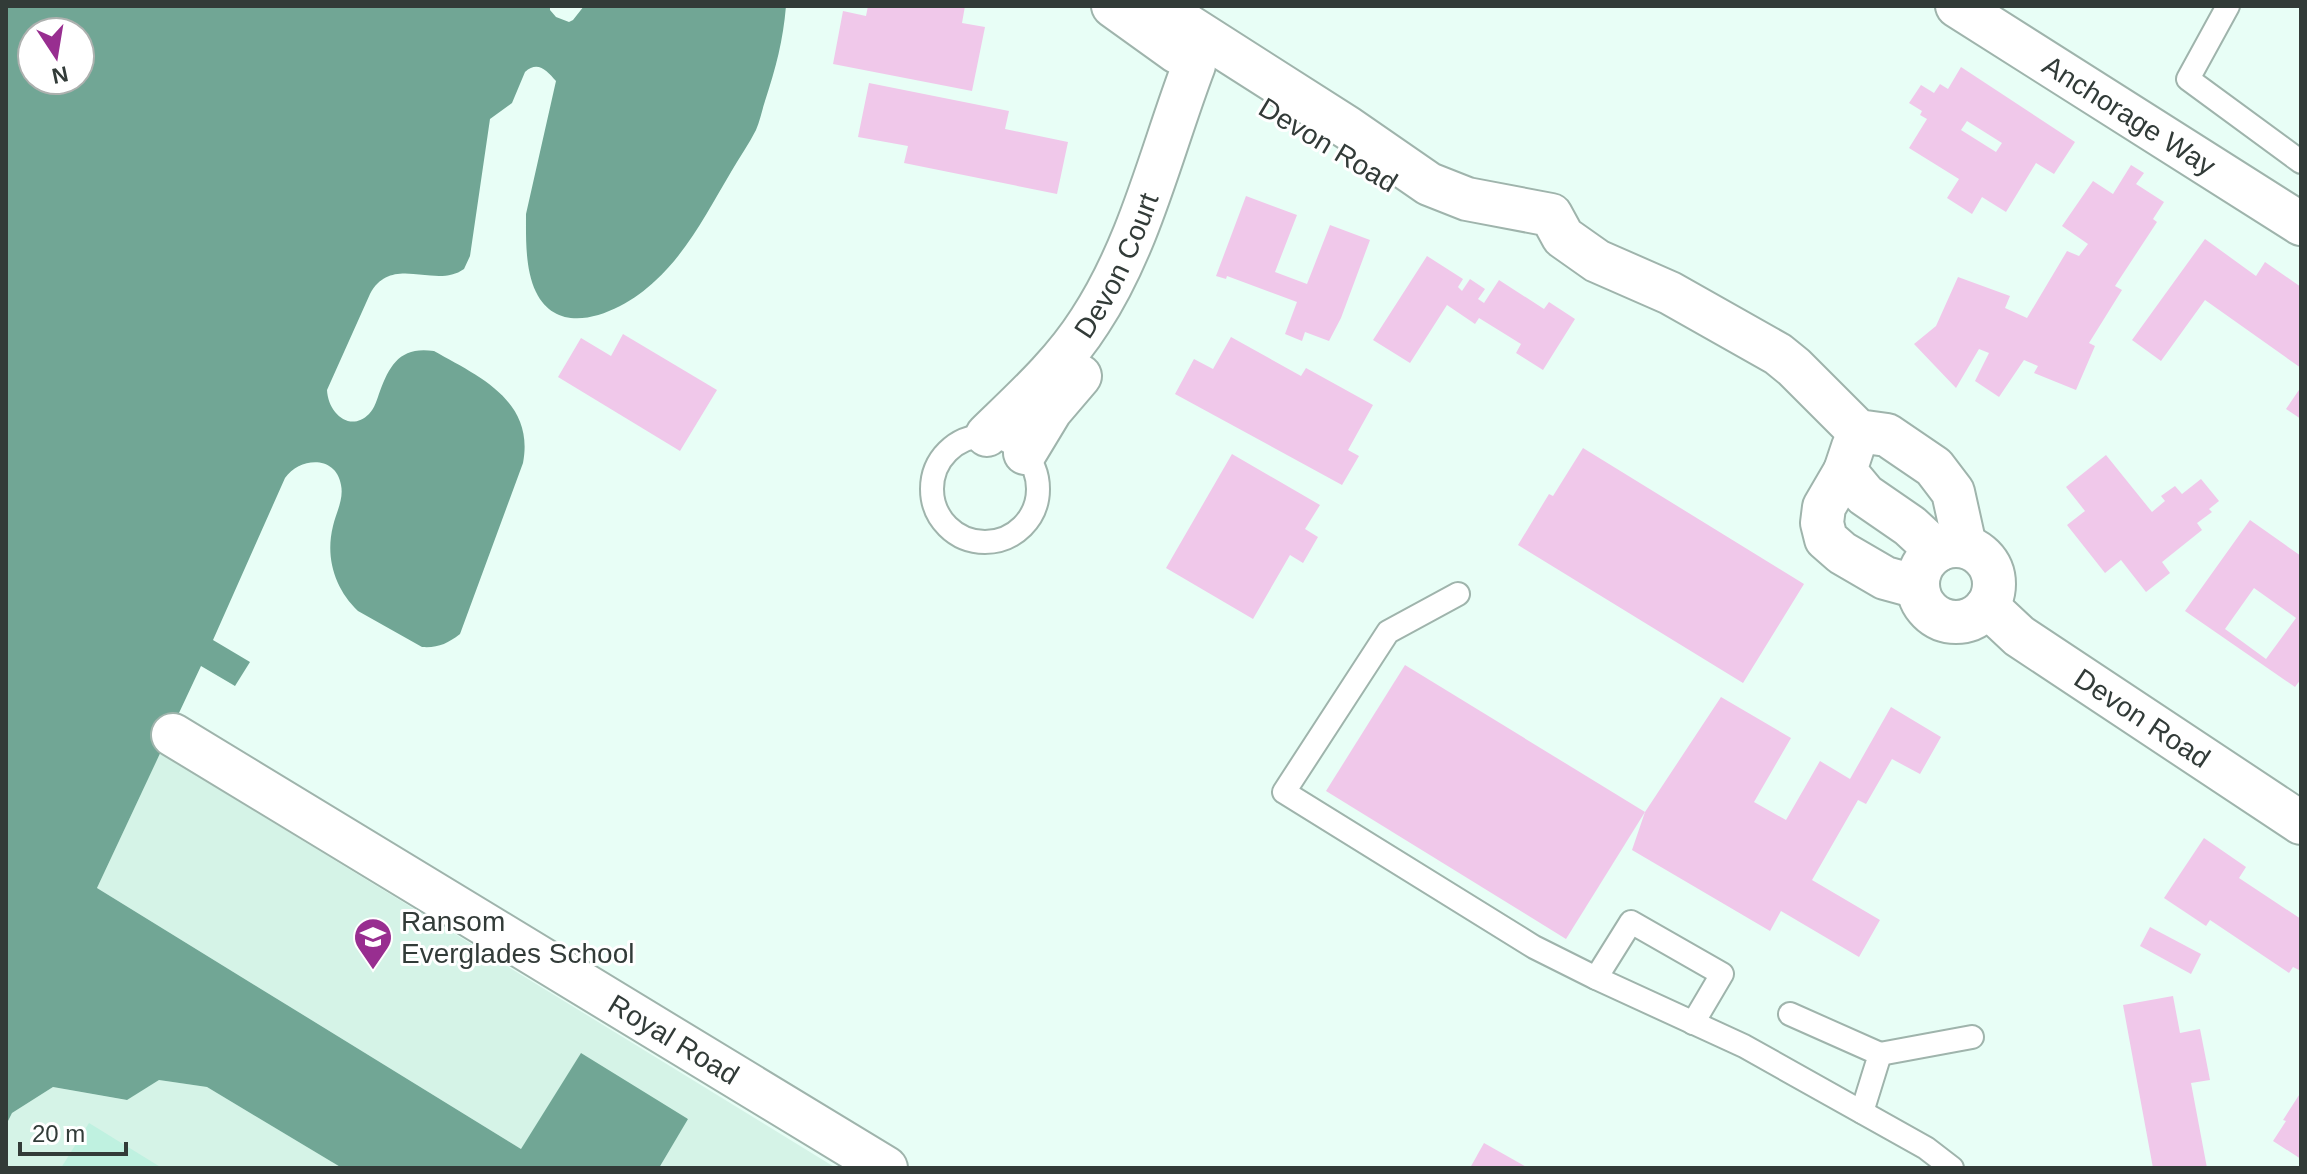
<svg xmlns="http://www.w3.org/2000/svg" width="2307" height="1174" font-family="Arial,sans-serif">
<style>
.built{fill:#d5f3e7}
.green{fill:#bff1e0}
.water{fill:#71a695;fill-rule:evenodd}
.building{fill:#f0c8ea;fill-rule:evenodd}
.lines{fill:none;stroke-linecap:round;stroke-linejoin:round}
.lane-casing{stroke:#9fb4ac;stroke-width:26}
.street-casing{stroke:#9fb4ac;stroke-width:46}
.lane{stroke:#fff;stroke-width:22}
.street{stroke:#fff;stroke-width:42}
.labels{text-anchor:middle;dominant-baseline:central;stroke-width:6;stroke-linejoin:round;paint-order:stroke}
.street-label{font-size:28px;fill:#323b38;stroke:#fff}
.poi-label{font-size:28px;fill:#323b38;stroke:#fff;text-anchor:start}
</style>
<rect width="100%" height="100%" fill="#e8fef6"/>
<g class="built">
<polygon points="160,753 836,1168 659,1168 688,1118 521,1149 97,888"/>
<polygon points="159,1080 207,1087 342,1168 6,1168 6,1125 12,1113 53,1087 126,1100"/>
</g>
<polygon class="green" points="89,1123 162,1168 61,1168"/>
<path class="water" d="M6,6H550V10L556,17L569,22L573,20L584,6H786C783,41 776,67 765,101C762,110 760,121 756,130C749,144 739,158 731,172C709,209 688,251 655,281C626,309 561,343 536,292C525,269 526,239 526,214L556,81C547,71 538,60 525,72L512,103L490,119L470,256L464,269C435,290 392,253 370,294L327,390C328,413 350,433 369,414C375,408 377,399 380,391C390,364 401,346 434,351C478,376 535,400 523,463L460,634C447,644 438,648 422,647L358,611C335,589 325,558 333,526C336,513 344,499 341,485C336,455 300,457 285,478L213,640L250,662L235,686L201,666L97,888L521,1149L581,1053L688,1119L659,1168H342L207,1087L159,1080L127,1100L53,1087L12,1113L6,1125ZM32,32H80V80H32Z"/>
<g class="building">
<polygon points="868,6 965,6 962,23 985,27 972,91 833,64 843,11 866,16"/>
<path d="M1961,67L2075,142L2054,174L2036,163L2006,212L1982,197L1972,214L1947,198L1959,179L1909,148L1927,119L1920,115L1922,111L1909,103L1921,85L1934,93L1940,84L1948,89ZM1967,121L2002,143L1996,152L1961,130Z"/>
<polygon points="869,83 1009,111 1005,129 1068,142 1057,194 904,163 908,146 858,137"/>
<polygon points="2131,165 2144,173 2136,184 2164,202 2153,219 2157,222 2115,286 2122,290 2089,343 2095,346 2076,390 2034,373 2038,366 2024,360 1999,397 1975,381 1989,353 1979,349 1956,388 1914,344 1936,326 1958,277 2010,296 2005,308 2027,318 2067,251 2079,256 2088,244 2062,226 2093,181 2113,194"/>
<polygon points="1246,196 1297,215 1275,272 1307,284 1330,225 1370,240 1341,318 1329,341 1305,332 1302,341 1285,334 1297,302 1227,276 1226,279 1216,276"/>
<polygon points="2205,239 2256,276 2265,262 2301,287 2301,368 2205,300 2161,361 2132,340"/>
<polygon points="1427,256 1463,279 1458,287 1462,291 1470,279 1485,289 1478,299 1484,303 1499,280 1544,309 1549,302 1575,319 1543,370 1516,353 1521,344 1479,318 1475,324 1447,305 1410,363 1373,340"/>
<polygon points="623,334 717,390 680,451 558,377 581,338 611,356"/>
<polygon points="1231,337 1301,376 1306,368 1373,405 1348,450 1359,456 1342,485 1175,394 1194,359 1213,369"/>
<polygon points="2301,387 2301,419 2286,409"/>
<polygon points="1583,448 1804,584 1743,683 1518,545 1549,494 1553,496"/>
<polygon points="1232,454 1320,505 1305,529 1318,537 1303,563 1290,555 1253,619 1166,568"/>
<polygon points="2106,455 2152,512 2165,501 2161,496 2175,486 2182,494 2201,479 2219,501 2209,509 2212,512 2197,523 2202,530 2162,562 2170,573 2146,592 2121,560 2105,573 2067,525 2085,511 2066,487"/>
<path d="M2250,520L2301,556V679L2295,687L2185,611ZM2254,588L2296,618L2266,659L2225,629Z"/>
<polygon points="1405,665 1645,812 1566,939 1326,791"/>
<polygon points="1721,697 1791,738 1754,802 1786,820 1820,761 1850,779 1891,707 1941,737 1920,774 1892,759 1866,804 1858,800 1812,880 1880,920 1859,957 1781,911 1770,931 1632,850 1645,812"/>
<polygon points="2204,838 2246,867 2239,878 2301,919 2301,971 2293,967 2289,973 2210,920 2206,926 2164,898"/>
<polygon points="2150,927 2201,954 2191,974 2140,946"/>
<polygon points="2173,996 2180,1033 2200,1029 2210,1080 2191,1083 2207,1168 2153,1168 2123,1005"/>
<polygon points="2301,1092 2301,1159 2273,1141 2286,1121 2283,1120"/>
<polygon points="1484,1143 1528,1168 1470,1168"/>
</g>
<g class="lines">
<defs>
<g id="lane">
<polyline points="2228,6 2188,79 2301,162"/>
<circle cx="985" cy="489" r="53"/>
<polyline points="1458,594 1388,632 1284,792 1534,947 1596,978 1744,1046 1926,1148 1952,1168"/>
<polyline points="1596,978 1631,922 1722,974 1693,1023"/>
<polyline points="1790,1014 1880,1054 1862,1112"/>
<polyline points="1880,1054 1972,1037"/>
</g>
<g id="street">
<polyline points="1113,6 1177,52"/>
<polyline points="1157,6 1348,128 1429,184 1467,199 1551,215 1563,237 1597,261 1670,293 1778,354 1794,367 1858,431 1887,435 1934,467 1953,492 1965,546"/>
<path id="s1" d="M1957,6L2301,224"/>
<path id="s2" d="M987,435C1024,399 1062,365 1090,321C1140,245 1162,149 1194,65"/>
<polyline points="1853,447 1845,471 1865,495 1910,526 1937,551"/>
<polyline points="1025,453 1051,410 1080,376"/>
<polyline points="1845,471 1824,507 1822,523 1826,539 1842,553 1885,578 1918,587"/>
<circle cx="1956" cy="584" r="38"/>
<path id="s3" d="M1987,606L2019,636L2301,823"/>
<path id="s4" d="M173,735L886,1168"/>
</g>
</defs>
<use href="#lane" class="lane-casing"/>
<use href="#street" class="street-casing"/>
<use href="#lane" class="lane"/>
<use href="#street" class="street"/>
</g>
<defs>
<symbol id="school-pin" viewBox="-11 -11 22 30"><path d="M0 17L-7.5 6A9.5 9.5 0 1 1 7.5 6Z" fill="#982e90" stroke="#fff"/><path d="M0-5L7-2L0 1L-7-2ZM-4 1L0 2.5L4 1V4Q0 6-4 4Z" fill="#fff"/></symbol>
</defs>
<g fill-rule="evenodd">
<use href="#school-pin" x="351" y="915" width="44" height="60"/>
</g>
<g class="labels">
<g class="street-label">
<text stroke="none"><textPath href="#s1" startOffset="204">Anchorage Way</textPath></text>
<text transform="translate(1328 145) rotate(31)">Devon Road</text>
<text stroke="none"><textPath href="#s2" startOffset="216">Devon Court</textPath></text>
<text stroke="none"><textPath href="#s3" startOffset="192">Devon Road</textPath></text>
<text stroke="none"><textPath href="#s4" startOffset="586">Royal Road</textPath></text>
</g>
<g class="poi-label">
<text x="401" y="921">Ransom<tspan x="401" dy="32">Everglades School</tspan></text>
</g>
</g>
<rect width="2307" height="1174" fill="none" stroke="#323b38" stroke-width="16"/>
<g transform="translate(56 56) rotate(168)"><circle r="38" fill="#ffffff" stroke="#adb1af" stroke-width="2"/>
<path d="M0-6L14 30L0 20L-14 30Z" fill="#982e90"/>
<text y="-12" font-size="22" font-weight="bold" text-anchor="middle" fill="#323b38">N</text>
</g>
<path d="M20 1142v12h106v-12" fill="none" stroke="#323b38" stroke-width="4"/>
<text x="32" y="1142" font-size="24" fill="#323b38" stroke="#ffffff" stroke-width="6" paint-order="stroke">20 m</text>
</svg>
